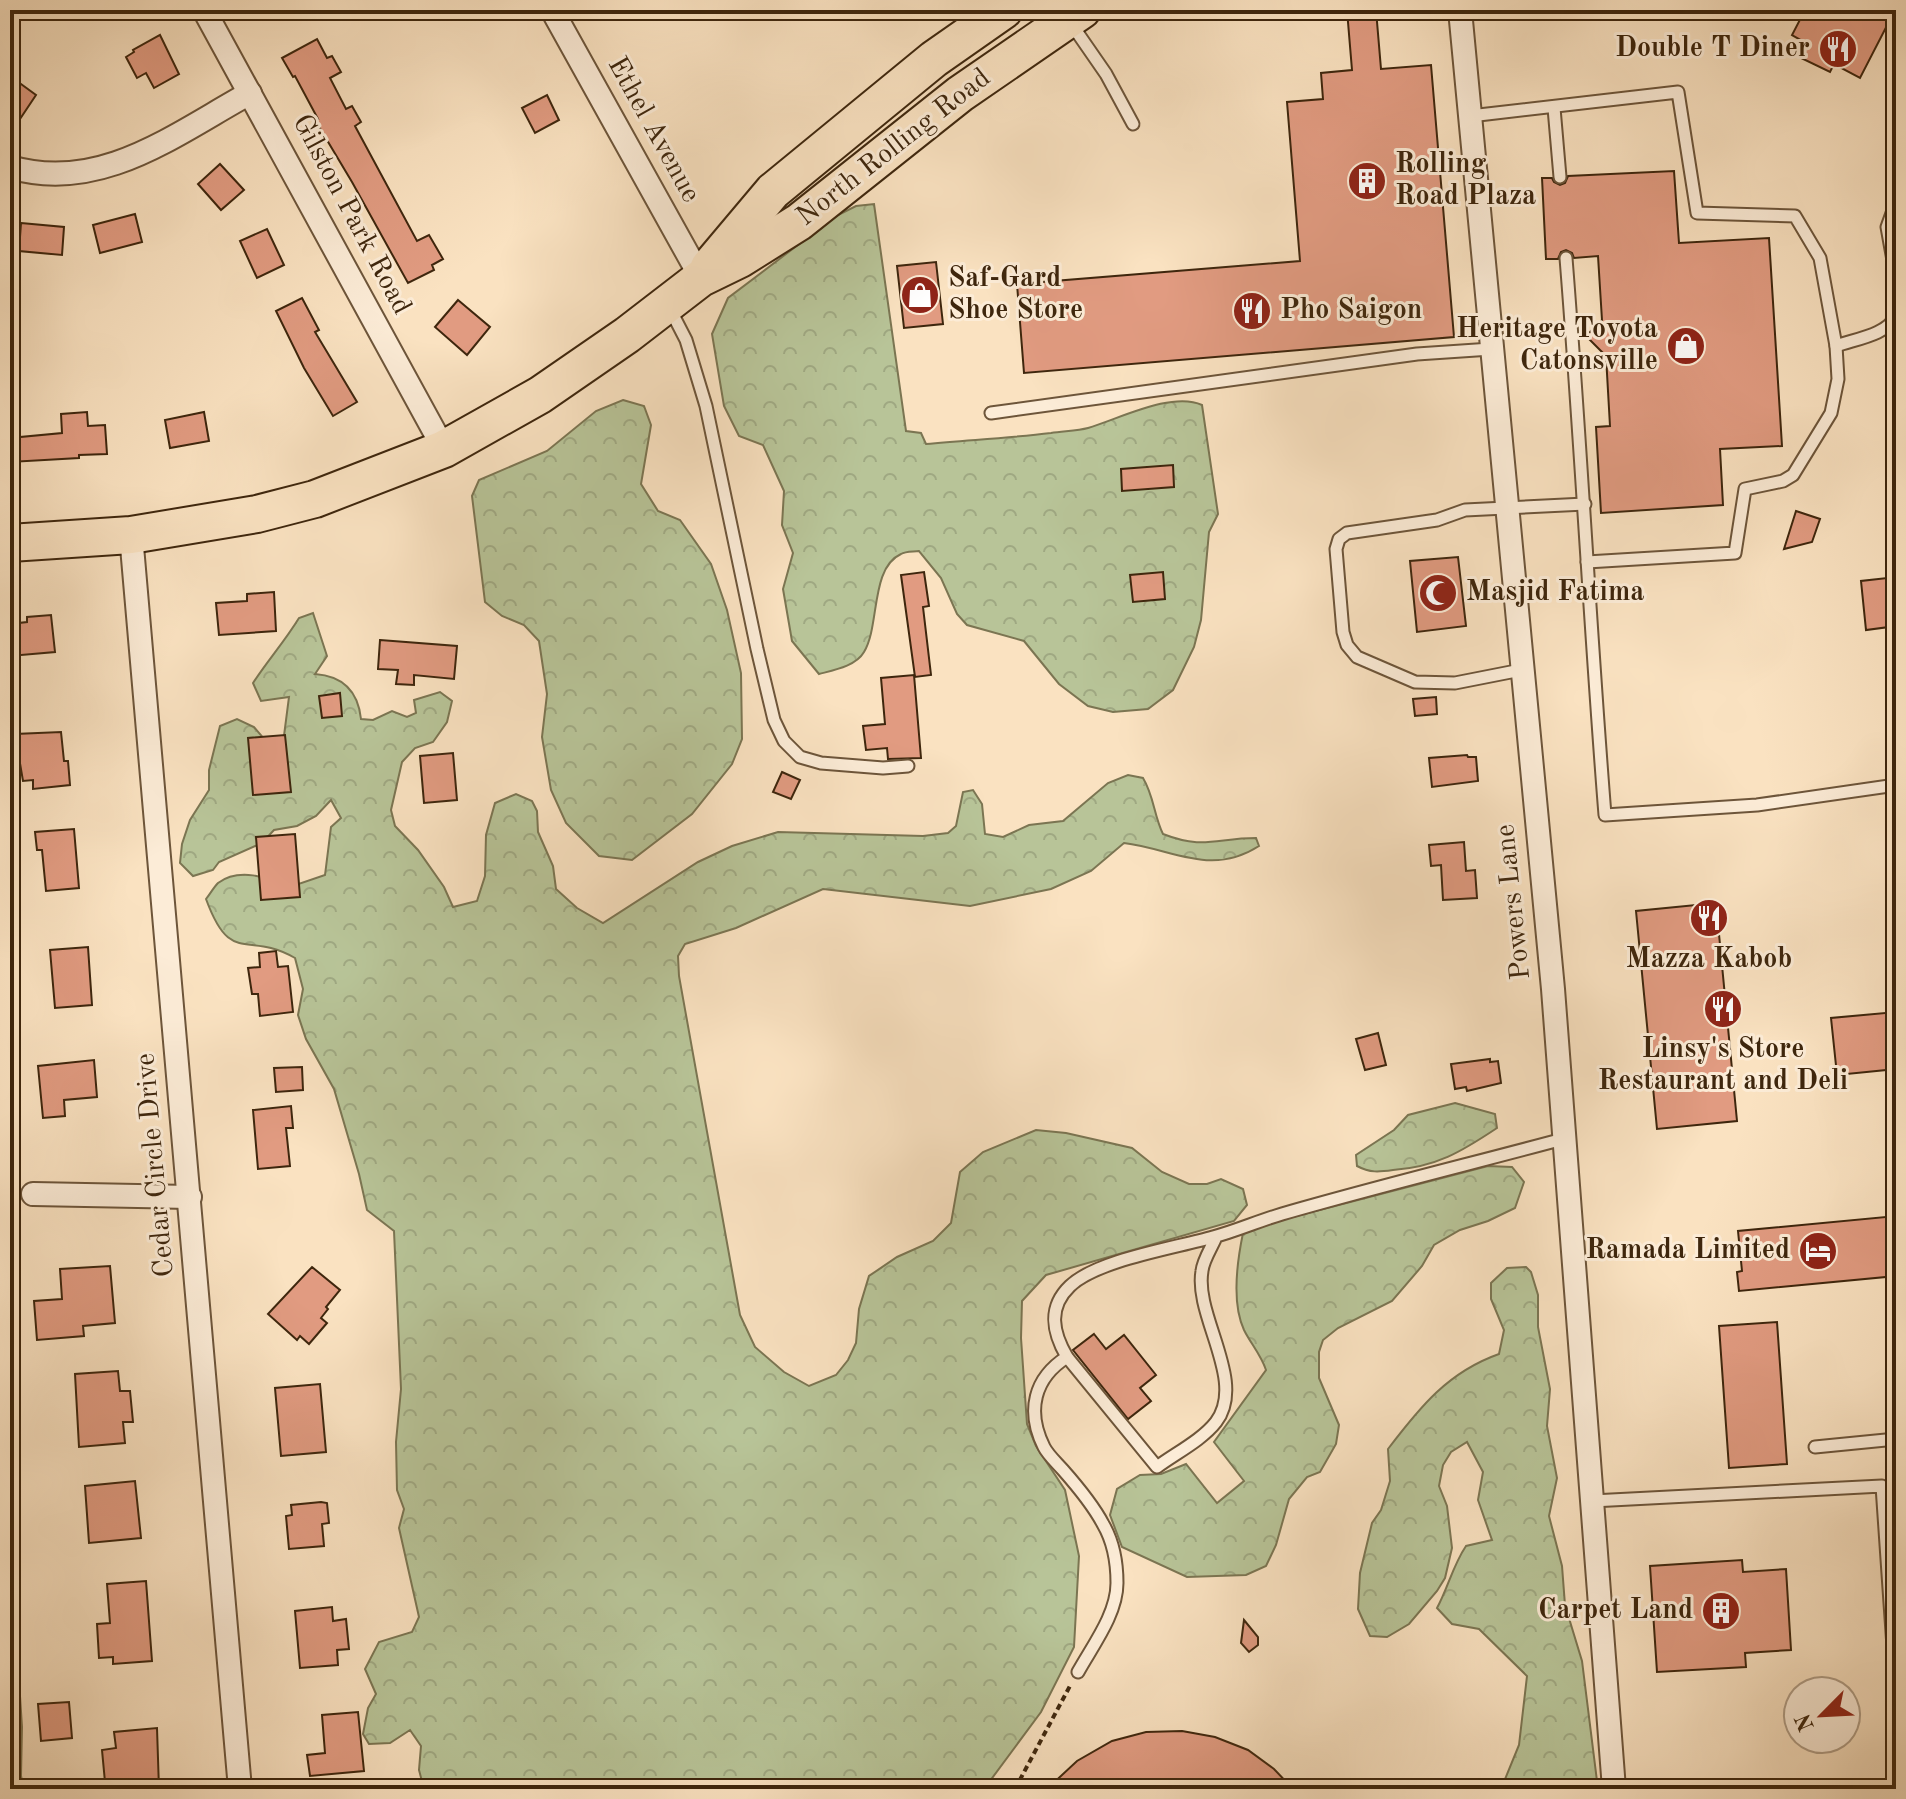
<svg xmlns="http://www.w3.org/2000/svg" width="1906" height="1799" font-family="'Old Standard TT',serif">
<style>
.forest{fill:url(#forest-crowns);stroke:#7b7552;stroke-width:2}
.building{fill:#e19b81;stroke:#3e260d;stroke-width:2}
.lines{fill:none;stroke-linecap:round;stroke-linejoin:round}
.service-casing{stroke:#6d553a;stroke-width:15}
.minor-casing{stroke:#6d553a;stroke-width:26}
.primary-casing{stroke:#3e260d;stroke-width:40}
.path{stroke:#3e260d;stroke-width:4;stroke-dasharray:6 4;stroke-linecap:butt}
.service{stroke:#fcecd7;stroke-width:11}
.minor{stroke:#fcecd7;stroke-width:22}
.primary{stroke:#fae2c1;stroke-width:36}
.labels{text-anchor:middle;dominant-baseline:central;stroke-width:6;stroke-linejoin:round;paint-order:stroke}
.poi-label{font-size:28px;font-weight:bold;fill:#3e260d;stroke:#fcecd7;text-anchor:end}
.street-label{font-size:28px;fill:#3e260d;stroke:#fcecd7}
</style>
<defs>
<pattern id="forest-crowns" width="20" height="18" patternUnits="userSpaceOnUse" patternTransform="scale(2)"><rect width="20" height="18" fill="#b8c498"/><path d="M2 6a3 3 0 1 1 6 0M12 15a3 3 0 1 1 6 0" fill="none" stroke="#9fa882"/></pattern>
</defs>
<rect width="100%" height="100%" fill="#fae2c1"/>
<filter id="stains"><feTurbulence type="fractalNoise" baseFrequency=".0025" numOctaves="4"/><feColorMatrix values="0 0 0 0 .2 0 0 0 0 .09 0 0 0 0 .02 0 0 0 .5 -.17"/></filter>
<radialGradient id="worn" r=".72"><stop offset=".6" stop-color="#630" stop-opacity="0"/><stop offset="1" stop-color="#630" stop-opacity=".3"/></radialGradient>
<g class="forest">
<path d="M874,204L906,431L921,433L926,444C968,440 1010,438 1051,433C1063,431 1077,431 1088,428C1119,419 1172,391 1202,405L1218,514L1209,532L1201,620L1194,647L1173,690L1148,709L1113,712L1088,706L1059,684L1024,641L967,625L957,614L941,578L919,551C914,552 906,551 901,554C870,568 880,626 864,652C856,666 834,670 819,674L792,641L783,589L793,553L782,525L784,491L763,445L739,436L724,406L712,334L728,298L836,216L856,206Z"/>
<polygon points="623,400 644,406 651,425 641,484 658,511 680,520 711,564 727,610 741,673 742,739 732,764 692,814 632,860 599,856 566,823 551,790 542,737 547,694 539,641 524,625 502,616 485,602 472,496 479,480 547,451 596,411"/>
<path d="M313,613L327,656L315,674C343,676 358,691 361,719L373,720L392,711L407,717L416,713L414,700L440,692L452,701L447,722L433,742L415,748L402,762L391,810L395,826L418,850L444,887L453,907L477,901L485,876L486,835L495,803L516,794L532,801L537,811L538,832L553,866L556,889L577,908L603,923L698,862L732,846L778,832L923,836L948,833L956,826L963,792L973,790L982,804L985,834L1003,837L1029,825L1063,821L1108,783L1128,775L1143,778C1154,796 1154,816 1163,834C1204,850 1216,838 1256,838L1259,846C1211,877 1173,849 1124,843L1091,871L1051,889L970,906L823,889L736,928L685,944L678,956L679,976L740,1315L755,1347L784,1372L809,1386L836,1375L848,1360L856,1343L859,1309L869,1276L897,1257L933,1241L951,1223L960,1172L983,1152L1036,1130L1066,1133L1132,1148L1162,1172L1189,1184H1207L1221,1179L1243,1189L1247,1205L1234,1221L1046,1275L1022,1301L1021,1338L1027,1424L1036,1446L1065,1490L1079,1556L1074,1647L1041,1712L984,1789H424L419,1770L421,1746L410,1730L390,1743L369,1744L363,1734L368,1708L376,1694L365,1669L379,1642L412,1632L419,1617L399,1528L404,1509L397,1490L396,1442L401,1389L394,1231L367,1210L359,1174L334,1089L306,1039L298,1015L303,989L295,958C246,930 231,967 206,899C210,894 214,887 218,883C238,868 268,876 287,888L325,875L331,827L341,818L331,800L316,816L297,826L274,830L262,843L219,862L213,870L193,876L180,863L182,844L190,820L209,790V770L220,726L237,719L254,727L281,759L289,697L261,701L253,683C268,660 285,641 299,618Z"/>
<path d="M1455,1103L1495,1114L1497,1128C1461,1152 1436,1167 1393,1170C1379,1172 1370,1173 1357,1166L1356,1155L1394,1130L1408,1115Z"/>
<path d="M1488,1166L1512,1167L1524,1182L1515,1208L1488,1221L1460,1230L1434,1245L1422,1266L1392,1301L1338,1328L1323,1340L1319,1352V1378L1339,1425L1336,1444L1320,1472L1307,1477L1289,1499L1276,1545L1266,1566L1246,1575L1187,1577L1122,1547L1110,1515L1117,1489L1140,1475L1161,1474L1186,1464L1217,1503L1244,1481L1214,1442L1266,1370C1261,1355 1251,1344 1244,1330C1231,1302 1237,1262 1243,1233L1262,1225Z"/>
<path d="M1526,1267L1531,1272L1538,1295V1327L1550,1389L1547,1426L1557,1478L1549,1516L1562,1566L1565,1605L1582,1661L1598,1789H1501L1519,1745L1527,1676L1479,1629L1452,1624L1437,1608C1448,1588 1453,1565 1466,1546L1492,1540L1478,1500L1483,1472L1467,1442L1451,1452L1443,1465L1439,1486L1447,1506L1452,1548L1445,1578L1437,1591L1409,1624L1387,1637L1370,1636L1358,1609L1360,1573L1372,1523L1381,1510L1390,1481L1388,1449C1420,1407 1448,1372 1499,1354L1504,1330L1491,1299V1283L1507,1268Z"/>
<polygon points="10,1541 22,1727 21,1776 24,1789 10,1789"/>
</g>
<g class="building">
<polygon points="1347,10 1376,10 1381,69 1431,65 1454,337 1024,373 1017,284 1300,261 1287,102 1323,99 1321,73 1352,70"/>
<polygon points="1805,10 1895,10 1860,78 1834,64 1830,72 1797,56 1804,42 1792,35"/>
<polygon points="160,35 179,74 154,88 146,73 137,78 126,57 134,52 133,50"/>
<polygon points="317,39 327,58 332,56 341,72 330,78 346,109 352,106 361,122 355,126 417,241 429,235 443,259 432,265 434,270 408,283 352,182 315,120 318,119 295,76 293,77 282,58"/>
<polygon points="10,76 36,95 10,134"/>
<polygon points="547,95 559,120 535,133 522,108"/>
<polygon points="220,164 244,190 221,210 198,184"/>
<polygon points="1674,171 1679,243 1769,238 1782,446 1720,449 1723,505 1601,513 1596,427 1610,426 1606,356 1586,336 1602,320 1598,256 1574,258 1572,253 1566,250 1561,252 1558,259 1546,259 1542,178 1552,178 1554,182 1560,185 1565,183 1568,176"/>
<polygon points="135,214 142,242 100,253 93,225"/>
<polygon points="21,223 64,227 62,255 19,251"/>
<polygon points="267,229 284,265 257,278 240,241"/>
<polygon points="936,262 943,324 904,328 897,266"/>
<polygon points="302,298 319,330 315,332 357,402 333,416 304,368 276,311"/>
<polygon points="458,300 490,327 467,355 435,327"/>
<polygon points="87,412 88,426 105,425 107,454 79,455 79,458 10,462 10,438 62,433 61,414"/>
<polygon points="204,412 209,441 170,448 165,420"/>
<polygon points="1173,465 1174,487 1122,491 1121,469"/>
<polygon points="1796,511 1820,519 1812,542 1784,549"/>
<polygon points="1458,557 1466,626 1417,632 1410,561"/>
<polygon points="924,572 929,606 923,607 931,675 915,677 901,575"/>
<polygon points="1163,572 1165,599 1133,602 1130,575"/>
<polygon points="1896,577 1896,626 1866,630 1861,581"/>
<polygon points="274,592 276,631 219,635 216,603 247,601 247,594"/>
<polygon points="51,615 55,652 10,656 10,624 27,622 27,617"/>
<polygon points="380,640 457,646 454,679 414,675 414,685 396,684 398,670 378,669"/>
<polygon points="914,675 921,758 888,759 887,748 866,750 863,726 885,724 881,678"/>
<polygon points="340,693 342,716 322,718 319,696"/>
<polygon points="1436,697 1437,714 1415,716 1413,699"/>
<polygon points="61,732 64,761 68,761 70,785 33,789 33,780 23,781 15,734"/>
<polygon points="285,735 291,792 253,795 248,738"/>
<polygon points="453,753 457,800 424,803 420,756"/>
<polygon points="1467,755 1468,757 1476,757 1478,781 1432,787 1429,758"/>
<polygon points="782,772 800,780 791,799 773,792"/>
<polygon points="74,829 79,888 46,891 42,850 37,850 35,832"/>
<polygon points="295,834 300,897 261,900 256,837"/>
<polygon points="1464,842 1466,871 1475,870 1477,898 1443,900 1441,865 1431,866 1429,845"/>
<polygon points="1716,903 1737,1121 1657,1129 1636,911"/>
<polygon points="88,947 92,1005 55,1008 50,950"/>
<polygon points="276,951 278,967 288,966 293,1012 260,1016 258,994 252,994 248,968 260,967 259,953"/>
<polygon points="1896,1012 1896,1069 1837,1075 1831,1018"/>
<polygon points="1378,1033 1386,1065 1365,1070 1356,1039"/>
<polygon points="1490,1059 1490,1062 1498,1061 1501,1083 1467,1091 1466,1087 1455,1089 1451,1064"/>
<polygon points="94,1060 97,1097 64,1100 65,1116 43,1118 38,1066"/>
<polygon points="302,1067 303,1090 276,1092 274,1068"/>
<polygon points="291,1106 293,1128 286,1128 290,1166 258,1169 253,1110"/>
<polygon points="1896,1216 1896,1276 1739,1291 1737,1272 1742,1271 1738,1231"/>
<polygon points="110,1266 115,1323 83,1326 84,1336 37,1340 34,1301 62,1299 60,1269"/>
<polygon points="312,1267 340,1290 326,1307 328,1309 321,1318 327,1323 309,1344 300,1336 297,1340 268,1314"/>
<polygon points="1777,1322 1787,1464 1729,1468 1719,1326"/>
<polygon points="1094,1334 1106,1349 1124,1335 1156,1375 1140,1388 1151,1401 1128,1419 1073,1350"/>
<polygon points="118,1371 120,1391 130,1391 133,1422 123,1422 125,1443 79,1447 75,1374"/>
<polygon points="320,1384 326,1452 281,1456 275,1388"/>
<polygon points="135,1481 141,1538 89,1543 85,1486"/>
<polygon points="321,1502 327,1503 329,1523 322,1524 324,1546 289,1549 286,1516 292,1515 291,1505"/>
<polygon points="1742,1560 1743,1572 1786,1569 1791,1650 1745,1653 1746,1667 1657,1672 1650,1566"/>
<polygon points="146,1581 152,1661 113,1664 113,1657 99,1658 97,1624 110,1623 107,1584"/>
<polygon points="332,1607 333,1621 346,1619 349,1649 337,1650 338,1665 300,1668 295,1611"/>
<polygon points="1244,1620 1258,1637 1258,1645 1249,1652 1241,1643"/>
<polygon points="69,1702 72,1738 41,1741 38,1704"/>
<polygon points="358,1712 364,1771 310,1776 307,1755 325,1753 322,1715"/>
<polygon points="157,1728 159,1789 122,1789 121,1780 105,1782 102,1750 116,1748 114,1732"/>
<polygon points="1182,1731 1215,1737 1248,1750 1274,1769 1293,1789 1047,1789 1077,1761 1112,1741 1146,1732"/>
</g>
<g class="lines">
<defs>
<g id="service">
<polyline points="1070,22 1106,74 1133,124"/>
<polyline points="1554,108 1560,177"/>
<polyline points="1470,116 1678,92 1697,213 1795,216 1820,258 1836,346 1838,379 1831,413 1793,475 1783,481 1745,489 1735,553 1587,562"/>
<polyline points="1896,202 1887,227 1896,277"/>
<path d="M1566,258C1581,444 1590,629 1605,815L1757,805L1896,785"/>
<polyline points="669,307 686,340 706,406 757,649 774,720 784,741 800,757 821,763 883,768 908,766"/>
<path d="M1836,346C1855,339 1887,335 1896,316"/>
<polyline points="991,413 1417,354 1491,349"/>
<polyline points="1521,670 1455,683 1415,682 1357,657 1347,645 1343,632 1336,549 1339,539 1347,533 1437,520 1465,510 1585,504"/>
<path d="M1216,1237C1212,1247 1203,1260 1202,1271C1194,1316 1247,1381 1216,1422C1202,1440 1176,1453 1157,1467L1067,1357C1053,1333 1047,1308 1070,1286C1097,1260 1175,1248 1213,1237C1236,1231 1258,1221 1282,1214C1375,1187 1470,1164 1563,1139"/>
<path d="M1067,1357C1034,1378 1026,1411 1044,1447C1048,1455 1057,1463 1063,1470C1078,1487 1093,1505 1103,1524C1113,1541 1117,1563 1117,1583C1117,1614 1093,1645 1078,1672"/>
<polyline points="1815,1447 1896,1439"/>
<polyline points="1592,1501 1882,1486 1893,1647 1896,1646"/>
</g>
<g id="minor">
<polyline points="204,10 444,449"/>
<polyline points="552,10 701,278"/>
<polyline points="1460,10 1553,989 1614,1789"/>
<path d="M10,167C100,194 175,134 250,93"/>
<polyline points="131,535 240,1789"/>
<polyline points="33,1194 190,1197"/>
</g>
<g id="primary">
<polyline points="709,267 773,191 934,59 1004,10"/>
<polyline points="10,543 131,535 257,514 315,499 444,449 540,395 627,335 701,278 740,259 799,222 960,94 1082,10"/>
</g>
</defs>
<use href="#service" class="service-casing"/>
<use href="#minor" class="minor-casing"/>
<use href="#primary" class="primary-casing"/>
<polyline class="path" points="1015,1789 1071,1684"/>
<use href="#service" class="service"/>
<use href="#minor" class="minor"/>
<use href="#primary" class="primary"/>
</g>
<defs>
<symbol id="restaurant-disc" viewBox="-11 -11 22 22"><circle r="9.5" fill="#8f2418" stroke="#fcecd7"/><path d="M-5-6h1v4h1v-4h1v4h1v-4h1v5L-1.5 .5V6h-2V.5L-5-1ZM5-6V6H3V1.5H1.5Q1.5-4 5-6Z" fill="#fff"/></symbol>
<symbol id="building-disc" viewBox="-11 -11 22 22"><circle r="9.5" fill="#8f2418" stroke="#fcecd7"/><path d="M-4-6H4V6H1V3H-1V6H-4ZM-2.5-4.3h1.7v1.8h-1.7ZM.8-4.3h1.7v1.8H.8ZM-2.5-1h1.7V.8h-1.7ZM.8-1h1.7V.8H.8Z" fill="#fff"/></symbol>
<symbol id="shop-disc" viewBox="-11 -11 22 22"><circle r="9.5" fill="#8f2418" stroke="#fcecd7"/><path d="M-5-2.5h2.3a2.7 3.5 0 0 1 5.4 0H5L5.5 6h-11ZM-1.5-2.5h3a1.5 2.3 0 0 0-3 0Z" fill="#fff"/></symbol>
<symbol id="mosque-disc" viewBox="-11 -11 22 22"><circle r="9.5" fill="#8f2418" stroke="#fcecd7"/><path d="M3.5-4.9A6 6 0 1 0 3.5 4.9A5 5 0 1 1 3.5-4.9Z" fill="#fff"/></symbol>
<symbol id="hotel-disc" viewBox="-11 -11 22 22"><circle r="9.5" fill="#8f2418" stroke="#fcecd7"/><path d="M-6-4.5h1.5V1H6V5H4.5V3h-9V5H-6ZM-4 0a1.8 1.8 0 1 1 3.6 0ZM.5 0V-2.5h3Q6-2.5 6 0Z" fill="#fff"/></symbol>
</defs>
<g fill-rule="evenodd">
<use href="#restaurant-disc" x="1816" y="27" width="44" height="44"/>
<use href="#building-disc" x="1345" y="159" width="44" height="44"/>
<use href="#shop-disc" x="898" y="273" width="44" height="44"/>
<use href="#restaurant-disc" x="1230" y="289" width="44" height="44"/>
<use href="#shop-disc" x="1664" y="324" width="44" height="44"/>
<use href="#mosque-disc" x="1416" y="571" width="44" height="44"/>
<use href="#restaurant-disc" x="1687" y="896" width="44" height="44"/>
<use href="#restaurant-disc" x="1701" y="987" width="44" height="44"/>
<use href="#hotel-disc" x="1796" y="1229" width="44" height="44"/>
<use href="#building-disc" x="1699" y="1589" width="44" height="44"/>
</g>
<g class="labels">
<g class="poi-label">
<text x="1810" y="49">Double T Diner</text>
<text x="1395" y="165" text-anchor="start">Rolling<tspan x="1395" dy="32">Road Plaza</tspan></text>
<text x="948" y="279" text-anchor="start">Saf-Gard<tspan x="948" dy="32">Shoe Store</tspan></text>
<text x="1280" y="311" text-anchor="start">Pho Saigon</text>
<text x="1658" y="330">Heritage Toyota<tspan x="1658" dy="32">Catonsville</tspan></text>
<text x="1466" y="593" text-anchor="start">Masjid Fatima</text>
<text x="1709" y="960" text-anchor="middle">Mazza Kabob</text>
<text x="1723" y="1050" text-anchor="middle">Linsy's Store<tspan x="1723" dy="32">Restaurant and Deli</tspan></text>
<text x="1790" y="1251">Ramada Limited</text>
<text x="1693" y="1611">Carpet Land</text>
</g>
<g class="street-label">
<text transform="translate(653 130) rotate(61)">Ethel Avenue</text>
<text transform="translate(894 148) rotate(-38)">North Rolling Road</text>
<text transform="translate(351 215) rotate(62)">Gilston Park Road</text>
<text transform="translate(1514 902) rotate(-96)">Powers Lane</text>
<text transform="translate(156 1165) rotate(-95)">Cedar Circle Drive</text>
</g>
</g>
<rect width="1906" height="1799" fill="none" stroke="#fae2c1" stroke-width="40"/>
<rect x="12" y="12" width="1882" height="1775" fill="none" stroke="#3e260d" stroke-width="4"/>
<rect x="20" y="20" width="1866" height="1759" fill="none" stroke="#3e260d" stroke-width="2"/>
<g transform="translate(1822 1715) rotate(246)"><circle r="38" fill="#fcecd7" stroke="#b09d86" stroke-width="2"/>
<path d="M0-6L14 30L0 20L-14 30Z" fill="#8f2418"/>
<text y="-12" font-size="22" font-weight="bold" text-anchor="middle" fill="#3e260d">N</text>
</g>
<rect width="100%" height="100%" filter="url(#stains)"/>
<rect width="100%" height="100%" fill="url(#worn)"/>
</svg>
